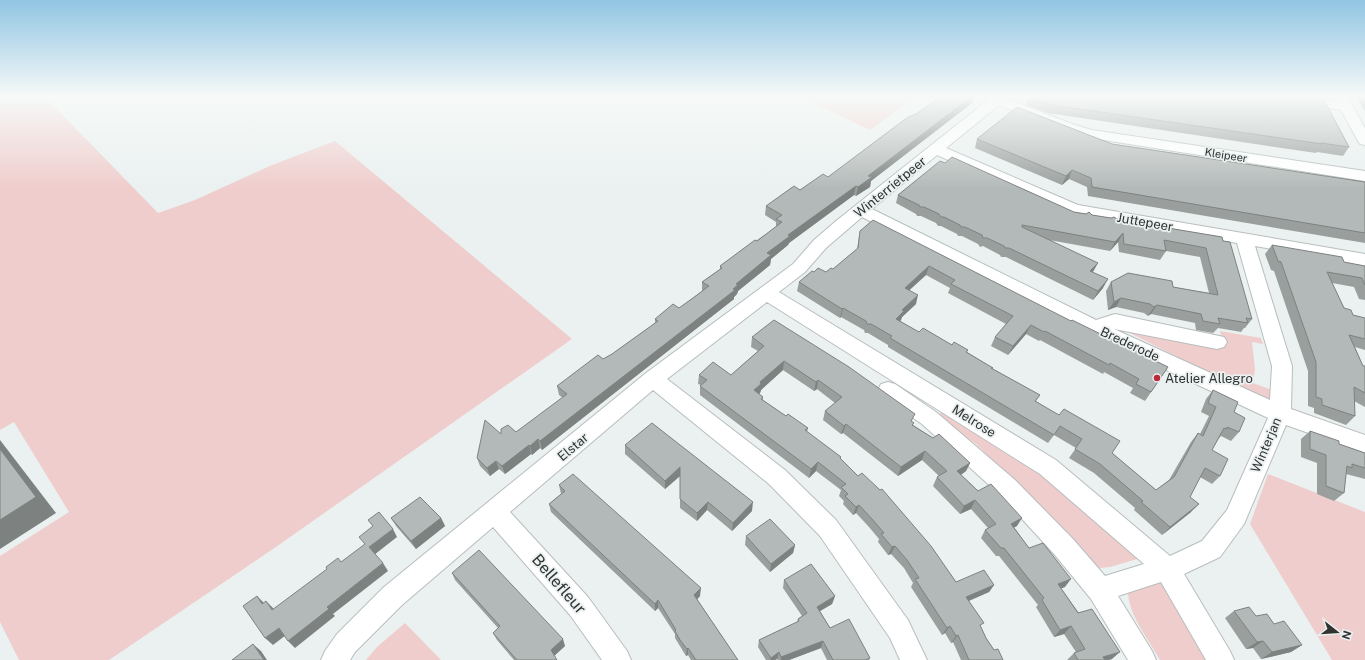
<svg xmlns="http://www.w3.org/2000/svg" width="1365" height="660" font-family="'Public Sans',sans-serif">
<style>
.green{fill:#efcdcc}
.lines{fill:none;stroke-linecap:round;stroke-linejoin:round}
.minor-casing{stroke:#b7bebd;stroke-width:2}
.minor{fill:#fff;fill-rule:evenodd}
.wall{fill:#9a9f9e}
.shaded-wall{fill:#7d8281}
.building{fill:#b3b9b8;stroke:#7d8281}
.poi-dot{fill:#bb2a3b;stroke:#eaf1f0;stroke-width:1.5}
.labels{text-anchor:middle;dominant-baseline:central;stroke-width:3.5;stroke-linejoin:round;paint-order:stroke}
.far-street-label{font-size:11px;fill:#303332;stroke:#eaf1f0}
.street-label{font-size:13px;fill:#303332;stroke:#eaf1f0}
.poi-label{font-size:13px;fill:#303332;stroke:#eaf1f0;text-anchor:start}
.near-street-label{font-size:16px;fill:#303332;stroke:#eaf1f0}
</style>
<rect width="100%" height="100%" fill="#eaf1f0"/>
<g class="green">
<polygon points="0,96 44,96 158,213 195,200 272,165 335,141 572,339 273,549 109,660 19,660 0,622 0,556 69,512 14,422 0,430"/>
<polygon points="799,96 917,96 870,130"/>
<polygon points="1116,326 1223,344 1220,331 1261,338 1263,344 1252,342 1255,369 1253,383 1272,390 1270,399 1235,386"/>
<polygon points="942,408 1038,467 1144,557 1110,567 1100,568 1088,559 1015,482 976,444 939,418"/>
<polygon points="1268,474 1365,512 1365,660 1332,660 1250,524"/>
<path d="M1160,578L1212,660H1160C1148,638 1128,615 1128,590Z"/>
<polygon points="405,623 441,660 366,660 377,647"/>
</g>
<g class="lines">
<defs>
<g id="minor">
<path d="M993,96H1009L1007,99L1075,125L1092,130L1365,171V181L1091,138L1065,131L999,105L946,148L1078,205L1365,254V266L1255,246L1292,366L1291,409L1365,435V453L1286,425L1244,524L1220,557L1184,574L1230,651L1234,660H1206L1161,582L1118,596L1152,651L1156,660H1128L1091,599L1055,555L999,494L922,424L881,396L878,390L881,384L888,382L895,384L936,412L1015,480L1073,539L1105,576L1144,564L1040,474L767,302L667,379L785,470L836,520L908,620L927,660H900L890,638L820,536L769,484L653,390L510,512L588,597L627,651L631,660H602L570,615L493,527L402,605L355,652L350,660H321L325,651L337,634L384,587L646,373L793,264L814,240L836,221ZM937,155L1068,213L1237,243L1272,366L1270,400L1114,329L1217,349L1224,347L1227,342L1224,337L1115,314L1096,320L872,209ZM862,217L1088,333L1268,418L1227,510L1202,541L1170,556L1056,460L779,292L805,272L826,248Z"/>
<polygon points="1266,96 1303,96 1336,101 1333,96 1347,96 1365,128 1365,145 1360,144 1358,141 1341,110 1273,100 1268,99"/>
</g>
</defs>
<use href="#minor" class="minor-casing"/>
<use href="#minor" class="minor"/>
</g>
<g class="wall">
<polygon points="1029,96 1349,147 1343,156 1317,152 1316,153 1048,113 1026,105"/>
<polygon points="1356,96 1365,96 1365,111"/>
<polygon points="972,103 871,181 870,187 856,196 854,195 789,243 788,245 771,259 770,265 738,291 737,294 734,297 734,299 542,450 540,448 532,455 531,454 505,474 499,469 490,476 480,466 477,458 501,434 516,432 563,398 559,395 557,386 612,354 655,323 655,319 679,308 702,291 702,282 720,269 720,266 776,227 776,222 765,215 766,206 828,177"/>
<polygon points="977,139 1112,144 1365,182 1365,243 1088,196 1087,187 1069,179 1062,185 975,148"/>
<polygon points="945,163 1074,212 1222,237 1252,319 1245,328 1244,328 1241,332 1218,328 1213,333 1196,330 1195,323 1151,314 1148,316 1144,313 1116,307 1108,310 1106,291 1111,282 1173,287 1209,293 1200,257 1166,251 1160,260 1119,252 1118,242 1110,251 1049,240 1092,272 1103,288 1093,300 1006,257 1001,257 1000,255 983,246 980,247 978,244 962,236 958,236 957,234 941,226 938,226 936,223 921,216 917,216 916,214 896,203 898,195"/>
<polygon points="860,231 1071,321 1168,367 1145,401 1130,393 1133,388 1104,372 1103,374 1040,340 1039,341 1026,334 1008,355 991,346 995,337 1006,324 948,293 950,288 926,275 909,290 916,304 902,317 901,320 900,321 919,332 952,345 968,350 967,352 993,368 993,369 1040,395 1036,401 1112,453 1156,490 1169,480 1191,442 1198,433 1200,434 1209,416 1201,412 1206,399 1213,390 1234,412 1239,432 1231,441 1221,436 1219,438 1212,450 1220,476 1212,484 1200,477 1190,497 1191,512 1162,535 1134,510 1135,508 1094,473 1069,458 1076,448 1054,435 1048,443 888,347 888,345 868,333 865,333 864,330 841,317 840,318 797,291 799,282 814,272 826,272 833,269 857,249"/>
<polygon points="1272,245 1344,262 1365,266 1365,300 1359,299 1354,287 1332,283 1344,308 1353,315 1365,318 1365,350 1355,347 1363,366 1365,366 1365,407 1354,401 1355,416 1346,425 1314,413 1314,408 1308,406 1308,371 1274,271 1271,270 1265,254"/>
<polygon points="752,337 912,422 913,425 970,463 966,471 961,475 1017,526 1014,527 1029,548 1065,587 1061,588 1112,659 1108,660 1067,660 1074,653 1076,652 1064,634 1054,637 1036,607 1038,605 999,556 996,556 981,538 985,530 988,528 971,509 960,514 933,486 937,477 939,476 922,460 898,476 843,433 841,434 823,420 825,411 835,403 817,389 814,391 783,370 761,390 760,393 759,394 763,397 763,400 786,416 808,428 807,432 841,457 840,459 956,582 994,585 989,592 969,601 986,638 994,650 1003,660 961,660 953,642 951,643 945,633 942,635 911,587 913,583 904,568 891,554 888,555 878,542 879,539 869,527 856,513 853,515 843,504 844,501 839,496 841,490 816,471 809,478 700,395 700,386 701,385 698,384 699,375 731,375 758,351 751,347"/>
<polygon points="1310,431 1339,444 1365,453 1365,479 1346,474 1344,493 1334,501 1317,494 1317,463 1301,457 1301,439"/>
<polygon points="625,445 752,511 732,531 707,510 697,521 680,508 680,476 665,489 625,454"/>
<polygon points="559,485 700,596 697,599 738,660 691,660 688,655 686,656 675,638 675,634 658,608 655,611 551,512 549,504 561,494"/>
<polygon points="391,518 441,518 445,526 416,549 396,526"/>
<polygon points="746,536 795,545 793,553 770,572 745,545"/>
<polygon points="452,573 565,646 554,656 557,660 514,660 497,640 493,633 498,628 455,580"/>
<polygon points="784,580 835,596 832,604 820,611 830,628 870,658 869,660 827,660 821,648 789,660 778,660 777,659 775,660 766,660 758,647 759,640 797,622 798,619 802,616 783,588"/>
<polygon points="1234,611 1256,616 1274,624 1302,645 1291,652 1261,659 1253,648 1246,649 1225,618"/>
</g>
<g class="shaded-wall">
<polygon points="972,96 974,96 972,103 871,181 870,187 856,196 858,187 868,176"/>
<polygon points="1072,170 1069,179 1062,185 1066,176"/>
<polygon points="856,186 854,195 789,243 788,245 771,259 770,265 738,291 737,294 734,297 734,299 542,450 540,441 736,284 767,253 788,235"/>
<polygon points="1123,233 1118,242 1110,251 1115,242"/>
<polygon points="1098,263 1093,272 1085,280 1090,271"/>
<polygon points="929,266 926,275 902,297 905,288"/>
<polygon points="1108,279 1103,288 1093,300 1098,291"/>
<polygon points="918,295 916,304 902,317 901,320 894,328 896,319 902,310"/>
<polygon points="1121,298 1116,307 1108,310 1114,302"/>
<polygon points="1157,305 1151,314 1148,316 1154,307"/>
<polygon points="843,308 841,317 840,318 842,309"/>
<polygon points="1031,325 1026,334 1008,355 1013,346"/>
<polygon points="784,361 783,370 761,390 760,393 753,399 754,390 760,382"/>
<polygon points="818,380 817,389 814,391 816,382"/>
<polygon points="846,424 843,433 841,434 844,426"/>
<polygon points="538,439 540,448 532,455 530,446"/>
<polygon points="0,440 56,513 0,549"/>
<polygon points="529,445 531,454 505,474 502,466"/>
<polygon points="925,451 922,460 898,476 901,467"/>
<polygon points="496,461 499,469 490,476 487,468"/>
<polygon points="818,462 816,471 809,478 811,469"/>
<polygon points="970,463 966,471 953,480 957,471"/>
<polygon points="680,467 680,476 665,489 665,481"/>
<polygon points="975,500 971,509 960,514 964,506"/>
<polygon points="708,502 707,510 697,521 697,513"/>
<polygon points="753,502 752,511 732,531 733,523"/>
<polygon points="1199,504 1191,512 1162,535 1170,527"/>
<polygon points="859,505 856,513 853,515 856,507"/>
<polygon points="441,518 445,526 416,549 411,541"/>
<polygon points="1022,518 1017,526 1006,532 1011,524"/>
<polygon points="393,529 397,537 374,555 369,547"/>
<polygon points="795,545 793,553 770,572 771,564"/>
<polygon points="895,546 891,554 888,555 892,547"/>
<polygon points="383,563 388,571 333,614 335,616 295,648 288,641 327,607"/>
<polygon points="1071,579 1065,587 1052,592 1058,584"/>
<polygon points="994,585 989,592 961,604 966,597"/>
<polygon points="701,588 700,596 694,603 694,595"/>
<polygon points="257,596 264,603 262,604"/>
<polygon points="835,596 832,604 815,614 817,607"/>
<polygon points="658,600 658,608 655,611 655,604"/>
<polygon points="266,601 273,608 279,617 272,610"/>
<polygon points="950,626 945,633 942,635 947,628"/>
<polygon points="1071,626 1064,634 1054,637 1060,630"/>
<polygon points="279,628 286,635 273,645 265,638"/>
<polygon points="958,635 953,642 951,643 956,636"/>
<polygon points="563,639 565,646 553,657 551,650"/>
<polygon points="823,641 821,648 789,660 781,660 781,657"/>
<polygon points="1263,641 1253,648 1246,649 1257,642"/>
<polygon points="253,644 261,651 267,660 264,660"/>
<polygon points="1302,645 1291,652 1261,659 1272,652"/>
<polygon points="688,648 688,655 686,656 687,649"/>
<polygon points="779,652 777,659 775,660 770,660 771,658"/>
<polygon points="1120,652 1112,659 1108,660 1099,660 1103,657"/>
</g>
<g class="building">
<polygon points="941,96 972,96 868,176 872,177 858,187 856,186 788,235 790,236 767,253 771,255 736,284 738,285 733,289 735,290 540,441 538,439 530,446 529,445 502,466 496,461 487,468 477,458 485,420 501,434 501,429 508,425 516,432 567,394 557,386 598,355 603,359 612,354 658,321 655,319 673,304 679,308 693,298 709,286 702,282 722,268 720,266 755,240 757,241 782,222 776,219 782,215 766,206 794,186 800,190 823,174 828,177 908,117 916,114"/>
<polygon points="1029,96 1301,96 1324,100 1349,147 1321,143 1322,144 1052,105"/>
<polygon points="1017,107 1112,144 1365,182 1365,233 1092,187 1091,178 1072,170 1066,176 977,139"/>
<polygon points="952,157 1074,212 1086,214 1089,212 1092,215 1111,218 1114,217 1117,219 1136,222 1139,221 1142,223 1162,227 1164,226 1168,228 1222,237 1223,241 1230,242 1252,319 1246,318 1248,323 1218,318 1220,324 1203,321 1201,314 1157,305 1154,307 1150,304 1121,298 1114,302 1111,282 1128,273 1172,281 1173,287 1218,295 1206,248 1164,240 1166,251 1124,244 1123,233 1115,242 1022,225 1022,227 1098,263 1090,271 1108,279 1098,291 1009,248 1005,248 1004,246 987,238 983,238 982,235 965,227 961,227 960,225 944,217 941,217 939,214 924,207 920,207 919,205 898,195 940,161 945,163"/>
<polygon points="873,220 1071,321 1072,320 1168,367 1151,392 1136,384 1139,379 1110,363 1109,365 1045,331 1044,332 1031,325 1013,346 995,337 1013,316 951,284 955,280 929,266 905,288 918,295 902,310 904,311 896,319 919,332 923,328 952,345 954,342 968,350 966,352 993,368 991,368 1040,395 1035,401 1059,415 1064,409 1120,441 1112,453 1156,490 1174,477 1198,433 1203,436 1216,407 1208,403 1213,390 1238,402 1234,412 1245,418 1239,432 1227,427 1227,429 1224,428 1212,450 1228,459 1220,476 1205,468 1190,497 1199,504 1170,527 1141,502 1143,501 1100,464 1075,449 1082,439 1060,426 1054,435 890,338 892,336 871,324 867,324 866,321 843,308 842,309 799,282 812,271 814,272 818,268 826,272 831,268 833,269 858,248 860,231"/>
<polygon points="1272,245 1342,257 1344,262 1365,266 1365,285 1362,278 1327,272 1344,308 1351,310 1353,315 1365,318 1365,339 1349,335 1363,366 1365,366 1365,393 1354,387 1355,416 1322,405 1322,399 1316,397 1316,362 1281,262 1278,261"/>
<polygon points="774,320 849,367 915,414 911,421 914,423 912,425 933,438 939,434 970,463 957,471 978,491 991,484 1022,518 1011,524 1029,548 1043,543 1071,579 1058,584 1078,613 1092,609 1120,652 1103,657 1105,660 1078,660 1074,653 1085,649 1071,626 1060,630 1042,600 1044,598 1004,548 1001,548 985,530 996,524 975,500 964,506 937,477 947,471 925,451 901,467 846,424 844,426 825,411 842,397 818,380 816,382 784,361 760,382 761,384 754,390 763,397 761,399 786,416 788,414 808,428 805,430 841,457 840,458 858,476 862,473 880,490 882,489 931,546 956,582 984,570 994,585 966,597 984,623 980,625 986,638 994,650 998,649 1003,660 969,660 958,635 956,636 950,626 947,628 915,579 919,578 907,560 895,546 892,547 881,534 884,533 872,519 859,505 856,507 845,496 848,494 841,487 846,484 818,462 811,469 700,386 707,380 699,375 713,362 731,375 764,346 752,337"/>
<polygon points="652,423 753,502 733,523 708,502 697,513 680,499 680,467 665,481 625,445"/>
<polygon points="1310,431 1339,441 1339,444 1365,453 1365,468 1352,464 1352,468 1347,466 1344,493 1326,486 1326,455 1310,449"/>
<polygon points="0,449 36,497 0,520"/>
<polygon points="573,474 701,588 694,595 738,660 696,660 688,648 687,649 680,640 675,631 676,630 658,600 655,604 549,504 565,491 559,485"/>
<polygon points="420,497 441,518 411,541 391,518"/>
<polygon points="379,512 393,529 369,547 383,563 327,607 329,609 288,641 279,628 265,638 243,606 257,596 262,604 266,601 272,610 327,569 326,567 338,558 341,562 365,544 359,537 373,526 368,520"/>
<polygon points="770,519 795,545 771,564 746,536"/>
<polygon points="479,550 563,639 551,650 557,660 517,660 493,633 500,626 452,573"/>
<polygon points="811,564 835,596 817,607 830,628 849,619 870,658 865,660 833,660 823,641 781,657 779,652 771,658 759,640 799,621 798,619 807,613 784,580"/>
<polygon points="1249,607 1256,616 1267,614 1274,624 1284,621 1302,645 1272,652 1263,641 1257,642 1234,611"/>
<polygon points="253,644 264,660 232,660"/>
</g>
<linearGradient id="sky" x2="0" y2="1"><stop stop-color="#91c5e2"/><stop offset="0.51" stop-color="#f6f9f8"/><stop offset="1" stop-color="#f6f9f8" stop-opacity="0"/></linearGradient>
<rect width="1365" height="189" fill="url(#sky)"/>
<circle class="poi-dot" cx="1157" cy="378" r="4"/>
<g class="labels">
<g class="far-street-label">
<text transform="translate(1226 155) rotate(9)">Kleipeer</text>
</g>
<g class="street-label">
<text transform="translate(890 187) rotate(-39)">Winterrietpeer</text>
<text transform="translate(1145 222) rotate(10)">Juttepeer</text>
<text transform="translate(1130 344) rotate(25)">Brederode</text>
<text transform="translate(974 421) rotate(32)">Melrose</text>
<text transform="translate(1266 445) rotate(-67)">Winterjan</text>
<text transform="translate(573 447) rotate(-40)">Elstar</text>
</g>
<g class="poi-label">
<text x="1165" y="378">Atelier Allegro</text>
</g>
<g class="near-street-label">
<text transform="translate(559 584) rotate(49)">Bellefleur</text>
</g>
</g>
<g transform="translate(1337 632) rotate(107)" stroke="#eaf1f0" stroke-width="3" paint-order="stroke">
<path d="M0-3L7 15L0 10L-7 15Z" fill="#303332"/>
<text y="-6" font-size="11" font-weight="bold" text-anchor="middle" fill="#303332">N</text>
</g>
</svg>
